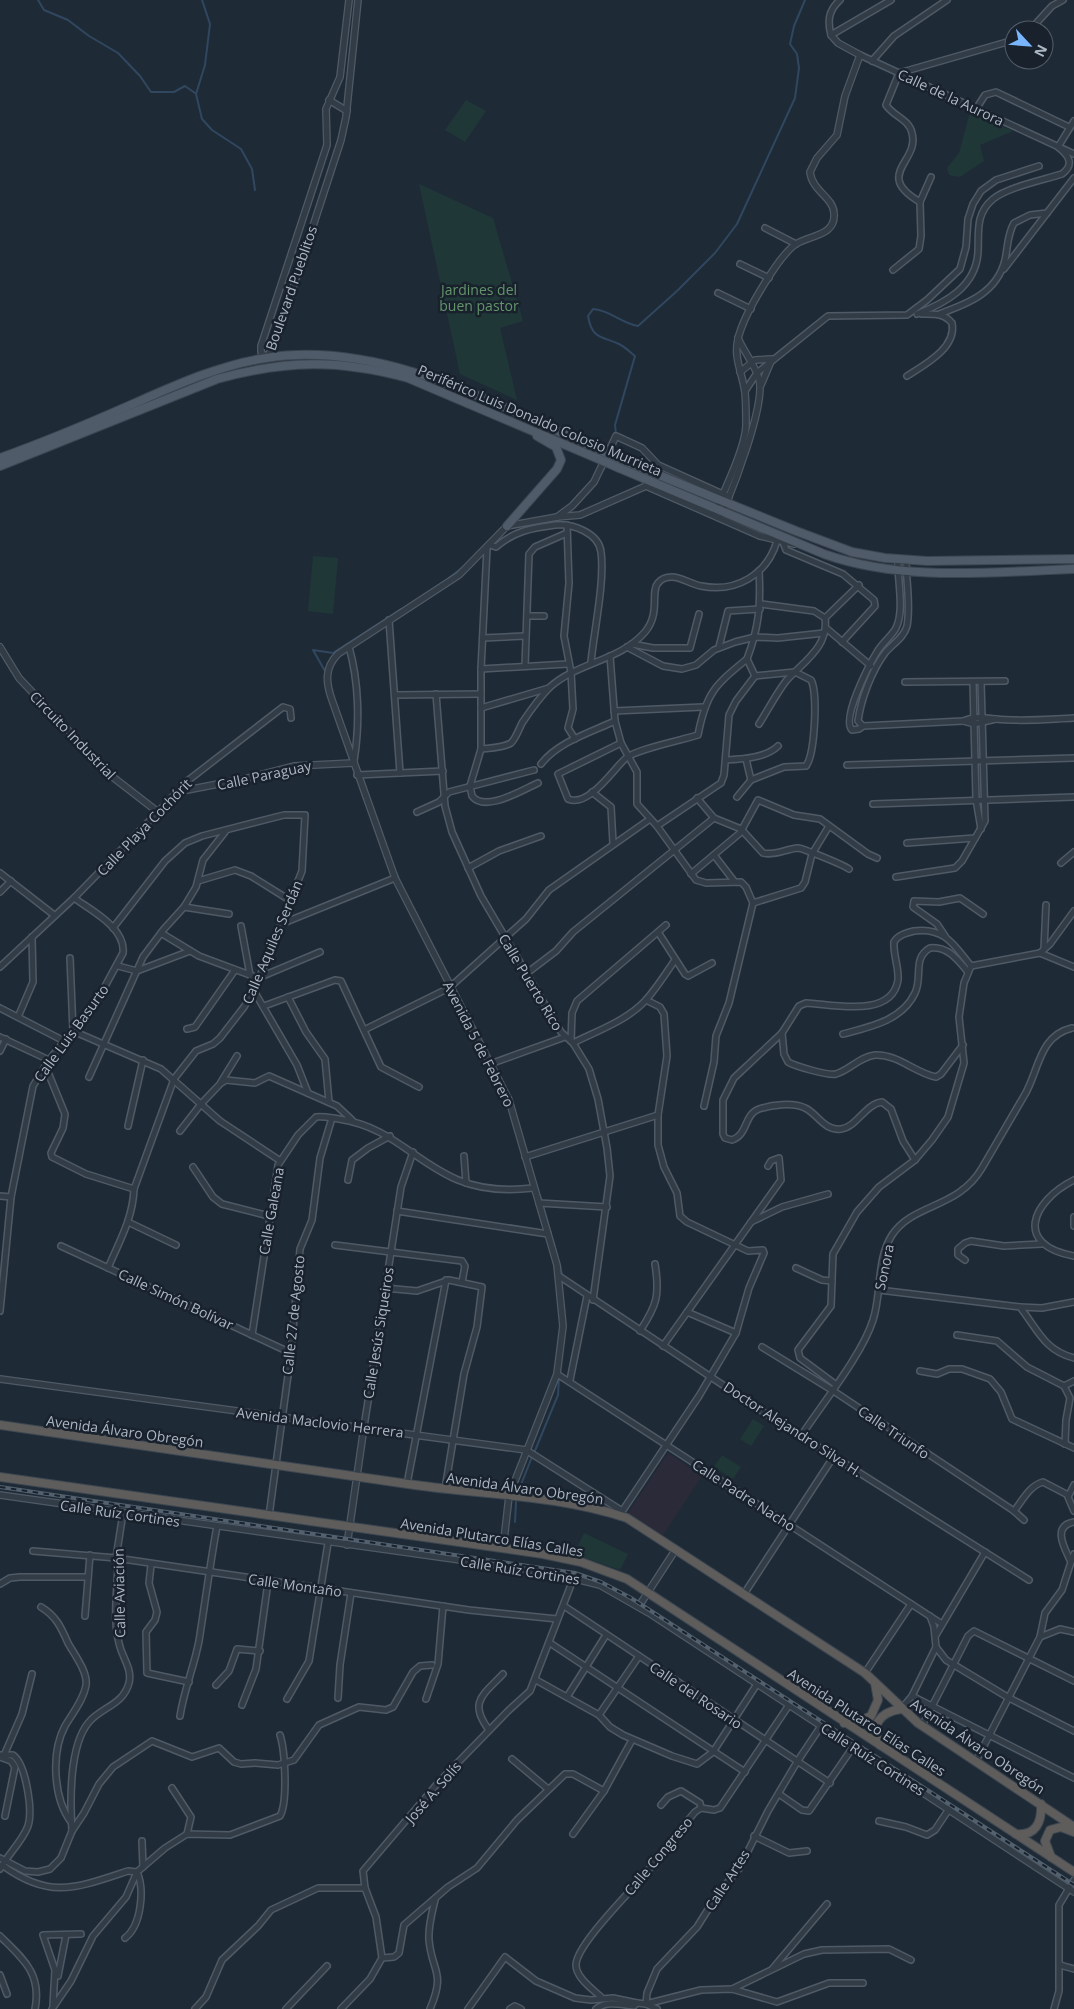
<svg xmlns="http://www.w3.org/2000/svg" width="1074" height="2009" font-family="'Open Sans',sans-serif">
<style>
.medical{fill:#2b2a38}
.green{fill:#203738}
.lines{fill:none;stroke-linecap:round;stroke-linejoin:round}
.stream{stroke:#31475f;stroke-width:2}
.minor-casing{stroke:#4f5a66;stroke-width:8}
.tertiary-casing{stroke:#4f5a66;stroke-width:8}
.primary-casing{stroke:#3b4551;stroke-width:10}
.trunk-casing{stroke:#3d4752;stroke-width:10}
.minor{stroke:#323c47;stroke-width:5}
.tertiary{stroke:#323c47;stroke-width:5.5}
.primary{stroke:#4f5b68;stroke-width:8}
.trunk{stroke:#5e5d5b;stroke-width:8}
.rail-casing{stroke:#53616f;stroke-width:4}
.rail{stroke:#18212c;stroke-width:2;stroke-dasharray:5.5;stroke-linecap:butt}
.primary-bridge-casing{stroke:#3b4551;stroke-width:10;stroke-linecap:butt}
.primary-bridge{stroke:#4f5b68;stroke-width:8}
.labels{text-anchor:middle;dominant-baseline:central;stroke-width:5;stroke-linejoin:round;paint-order:stroke}
.street-label{font-size:14px;fill:#acb7c5;stroke:#18212c}
.park-label{font-size:14px;fill:#63956b;stroke:#18212c}
</style>
<rect width="100%" height="100%" fill="#1e2b37"/>
<polygon class="medical" points="668,1453 702,1476 663,1535 628,1513"/>
<g class="green">
<polygon points="466,100 486,111 465,142 445,130"/>
<polygon points="970,112 1013,131 980,145 984,161 960,177 949,175 947,168 959,153"/>
<polygon points="419,184 493,218 523,321 500,328 517,400 460,374"/>
<polygon points="313,556 338,558 333,614 308,611"/>
<polygon points="753,1419 764,1426 751,1446 740,1439"/>
<polygon points="722,1455 741,1467 733,1479 714,1467"/>
<polygon points="584,1533 628,1554 620,1570 574,1554"/>
</g>
<g class="lines">
<g class="stream">
<polyline points="38,0 44,10 68,20 89,36 118,53 140,76 151,92 174,92 185,86 195,93"/>
<polyline points="202,0 210,24 205,65 196,94 202,119 212,130 241,149 252,169 255,190"/>
<path d="M616,434L615,425L635,356C630,352 625,347 619,344C601,336 592,339 588,316L593,309C610,310 621,323 638,326L677,291L715,253L737,224L795,98L799,68L797,54L790,44L794,26L805,0"/>
<polyline points="612,453 616,439"/>
<polyline points="599,477 607,464"/>
<polyline points="566,514 587,493"/>
<polyline points="449,578 463,567"/>
<polyline points="325,676 325,671 313,650 333,653 401,609"/>
<polyline points="325,683 327,693"/>
<polyline points="335,717 369,813"/>
<polyline points="396,872 402,886"/>
<polyline points="511,1097 517,1119"/>
<polyline points="540,1195 556,1251"/>
<polyline points="560,1265 562,1275"/>
<polyline points="560,1333 560,1320"/>
<polyline points="534,1453 558,1395 559,1377"/>
<polyline points="518,1492 532,1457"/>
<polyline points="515,1522 516,1502"/>
</g>
<defs>
<g id="minor">
<path d="M840,0C829,10 827,20 831,35L891,0"/>
<polyline points="1030,30 1052,6 1063,0"/>
<polyline points="860,55 1074,154"/>
<polyline points="872,61 894,36 947,0"/>
<polyline points="976,109 985,95 996,92 1069,127"/>
<path d="M920,202C873,174 920,162 912,133C909,119 893,116 886,105L899,73L1014,40"/>
<polyline points="765,228 796,244"/>
<polyline points="740,264 769,278"/>
<polyline points="1004,269 1074,178"/>
<polyline points="893,270 919,249 921,236 920,202 931,177"/>
<polyline points="718,293 751,309"/>
<path d="M917,314C945,303 976,287 978,252C979,232 975,214 993,199C1008,187 1043,180 1062,174C1074,165 1070,156 1058,147L1074,121"/>
<path d="M939,314C967,304 997,293 1005,260C1008,247 1007,235 1014,223L1030,215L1047,213"/>
<path d="M907,376C924,365 957,348 952,323C944,313 934,314 922,314"/>
<polyline points="745,391 757,373 828,316 907,315 927,300 960,269 966,247 968,219 973,204 981,191 996,180 1039,166"/>
<polyline points="567,525 569,583 564,636 571,672 573,709 568,728 575,739"/>
<polyline points="783,542 786,550 843,574 874,600 875,606 842,642"/>
<path d="M490,545L496,547C514,531 532,528 555,525C572,523 599,533 601,552C605,581 594,631 591,662"/>
<path d="M487,548L481,669V749L470,786L472,796C485,813 522,790 538,783"/>
<path d="M898,559C897,580 905,609 896,628C891,637 882,643 877,652C869,665 841,719 852,730L859,729L863,726L963,721C977,715 983,718 996,719C1022,722 1049,719 1074,718"/>
<polyline points="761,604 814,611 825,618"/>
<polyline points="527,616 544,616"/>
<polyline points="825,618 859,585"/>
<polyline points="389,620 400,773"/>
<polyline points="826,628 871,666"/>
<polyline points="483,638 525,636"/>
<polyline points="632,644 653,648 690,648 699,614"/>
<path d="M349,647C359,682 360,724 354,761"/>
<polyline points="627,647 663,666 682,669 696,665 714,650 735,642 755,637 778,638 824,633"/>
<polyline points="719,647 728,611 760,609"/>
<polyline points="610,656 615,721 621,743 637,772 637,804 657,826 696,880 706,883 741,882 746,887 753,903"/>
<polyline points="525,666 529,554 535,547 567,533"/>
<polyline points="481,669 568,664"/>
<path d="M755,676L747,659C759,627 761,605 759,571"/>
<polyline points="905,682 1005,681"/>
<polyline points="973,683 976,799 981,829"/>
<polyline points="436,694 445,806 452,832 481,896 561,1032 573,1043 589,1069 598,1099 607,1148 610,1176 593,1300"/>
<polyline points="395,695 481,694"/>
<polyline points="481,708 549,688"/>
<polyline points="614,711 703,707"/>
<polyline points="963,721 974,724 996,719"/>
<path d="M759,724C768,710 776,694 786,681C803,662 829,647 825,618"/>
<path d="M863,726L858,721C861,699 872,670 885,653C892,644 904,638 907,626C911,605 906,581 906,560"/>
<path d="M621,743L558,774L568,799C589,808 614,768 626,758C637,749 682,740 698,735C706,693 715,685 747,659"/>
<path d="M481,749C490,748 503,748 511,743C516,738 519,729 522,723C530,711 540,697 550,687C578,662 620,661 645,632C661,613 650,592 658,583C661,579 667,577 672,577C681,577 691,584 701,586C736,593 767,575 777,541"/>
<polyline points="746,759 751,780"/>
<path d="M726,760C742,759 766,758 778,746"/>
<path d="M541,764C558,742 591,732 615,721"/>
<polyline points="847,765 1074,758"/>
<polyline points="357,775 443,771"/>
<polyline points="592,792 611,807 613,843"/>
<polyline points="176,794 186,782 283,707 290,709 291,718"/>
<path d="M737,797L751,780L784,767L806,766C815,754 818,692 811,680L795,672L755,676"/>
<path d="M697,798L714,818L741,829L763,853C774,856 786,849 798,848C802,848 844,865 849,869"/>
<polyline points="873,804 1074,797"/>
<polyline points="417,812 439,802 449,792 534,770"/>
<polyline points="657,826 721,783 724,775 729,715 736,701 755,676"/>
<polyline points="907,843 975,838"/>
<polyline points="714,855 734,881"/>
<polyline points="1061,863 1074,852"/>
<polyline points="468,868 499,851 541,836"/>
<polyline points="0,873 54,915"/>
<polyline points="691,874 740,833 758,800 794,815 820,819 868,854 877,858"/>
<polyline points="896,877 955,868 962,861 985,821 981,682"/>
<polyline points="198,881 235,870 251,876 291,901"/>
<polyline points="0,892 11,881"/>
<polyline points="753,903 801,888 805,882 812,854 829,826"/>
<polyline points="184,907 229,914"/>
<polyline points="281,924 395,878"/>
<polyline points="241,926 250,975"/>
<polyline points="658,932 685,974 688,976 712,963"/>
<polyline points="161,933 199,956 258,978 320,952"/>
<polyline points="945,936 937,924 913,907 914,901 939,902 960,898 983,914"/>
<polyline points="1044,949 1046,905"/>
<polyline points="1040,953 1050,944 1074,911"/>
<polyline points="70,958 73,1031 161,1069 220,1121 279,1160"/>
<polyline points="118,966 137,971 190,951"/>
<polyline points="971,966 1040,953 1074,967"/>
<polyline points="0,967 74,898 158,812"/>
<polyline points="527,973 556,951 573,932 714,818"/>
<polyline points="254,991 297,1065 308,1093"/>
<polyline points="288,997 306,1032 325,1059 329,1102"/>
<polyline points="264,1006 335,980 341,981 381,1067 419,1087"/>
<polyline points="0,1008 64,1041"/>
<polyline points="18,1017 33,982 32,937"/>
<polyline points="187,1029 195,1027 235,970"/>
<polyline points="364,1030 449,988 526,919 549,890 650,819"/>
<path d="M782,1033L784,1054L788,1062C795,1066 828,1076 836,1074C850,1070 859,1057 875,1055C898,1054 915,1073 936,1077L941,1074L963,1045"/>
<path d="M843,1034C869,1027 902,1021 915,993C923,977 912,958 930,948C948,946 958,960 968,972"/>
<polyline points="0,1037 49,1060"/>
<polyline points="571,1041 572,1013 577,1001 666,925"/>
<path d="M573,1043C597,1031 626,1021 645,1001C656,989 666,973 675,960"/>
<polyline points="0,1051 6,1039"/>
<polyline points="490,1064 565,1037"/>
<polyline points="45,1065 65,1114 63,1128 51,1153 52,1157 86,1174 134,1189"/>
<polyline points="89,1077 143,957 164,929 184,907 196,887 203,860 225,832"/>
<polyline points="221,1082 237,1056"/>
<polyline points="704,1106 714,1062 716,1036 729,1003 753,903"/>
<polyline points="128,1126 143,1060"/>
<polyline points="180,1131 201,1104 221,1083 226,1080 255,1083 269,1076 337,1106 352,1120"/>
<polyline points="464,1156 466,1183"/>
<polyline points="525,1157 658,1115"/>
<path d="M915,1160L903,1141L891,1109L882,1102C865,1104 857,1127 841,1129C824,1131 818,1114 805,1108C793,1102 771,1105 759,1109C744,1114 748,1135 732,1140L725,1138L723,1134V1100L734,1078L782,1033L799,1006L806,1003C832,1004 892,1019 898,980C899,967 893,955 894,942C898,935 906,933 914,931C945,927 954,945 971,966"/>
<polyline points="193,1167 213,1197 222,1204 269,1216"/>
<polyline points="348,1180 352,1160 368,1148 390,1136"/>
<path d="M1074,1180C1032,1201 1013,1245 1074,1256"/>
<polyline points="0,1196 11,1197"/>
<polyline points="539,1203 607,1207"/>
<polyline points="397,1211 548,1234"/>
<polyline points="1074,1217 1074,1226"/>
<polyline points="128,1222 176,1245"/>
<polyline points="751,1222 782,1207 828,1194"/>
<polyline points="335,1245 462,1261 465,1266 462,1282"/>
<polyline points="61,1246 291,1353"/>
<polyline points="965,1260 958,1255 958,1249 965,1243 971,1241 1004,1246 1042,1244"/>
<path d="M108,1268C119,1242 133,1218 134,1189L174,1079L196,1051L213,1044L220,1038L244,1007L254,991L302,871L305,815H284L202,836L185,843L165,861L113,928"/>
<polyline points="796,1268 822,1280 832,1281"/>
<polyline points="559,1276 768,1415 1029,1580"/>
<polyline points="385,1288 417,1291 449,1280 482,1287 477,1327 464,1374 445,1489"/>
<path d="M879,1290L1020,1307C1038,1330 1044,1350 1074,1358"/>
<polyline points="1020,1307 1042,1308 1074,1302"/>
<path d="M0,1311L11,1197L33,1086L49,1060L97,1001L123,953C126,928 92,911 74,898"/>
<polyline points="687,1312 736,1333"/>
<path d="M640,1331C657,1305 660,1295 655,1264"/>
<path d="M252,1335L278,1165L298,1135L316,1117C324,1116 331,1118 339,1119C392,1127 413,1161 458,1180C482,1190 508,1191 533,1188"/>
<polyline points="957,1335 997,1341 1027,1367 1064,1386"/>
<polyline points="663,1346 781,1180 779,1158 771,1161 768,1166"/>
<polyline points="762,1347 832,1390 1014,1511 1024,1520"/>
<polyline points="920,1371 937,1374 949,1369 962,1369 990,1379 1001,1392 1012,1419 1074,1448"/>
<polyline points="557,1374 942,1624"/>
<polyline points="570,1380 587,1296"/>
<polyline points="835,1384 800,1358 798,1350 831,1306 833,1254 857,1212 879,1187 915,1160 932,1140 948,1117 964,1063 959,1017 964,983 971,966"/>
<polyline points="1064,1386 1070,1398 1066,1420 1065,1444"/>
<polyline points="1064,1386 1074,1381"/>
<polyline points="364,1427 401,1187 413,1152"/>
<path d="M801,1436C822,1404 862,1355 873,1320C882,1293 876,1260 892,1235C913,1203 958,1209 982,1168C996,1144 1010,1120 1024,1096C1039,1072 1038,1036 1072,1028"/>
<polyline points="407,1484 446,1280"/>
<polyline points="1074,1485 1068,1497 1074,1511"/>
<path d="M1014,1511C1023,1500 1029,1486 1043,1482L1068,1495"/>
<polyline points="621,1513 699,1396 736,1333 749,1288 764,1253 763,1250 748,1251 687,1222 680,1216 677,1193 664,1167 658,1145 658,1115 667,1056 664,1014 660,1007 646,1000"/>
<polyline points="269,1516 291,1353 300,1249 312,1220 320,1158 332,1118"/>
<polyline points="33,1551 116,1558 469,1610 557,1619"/>
<polyline points="1071,1562 1074,1554"/>
<polyline points="151,1565 149,1583 157,1612 155,1620 146,1632 147,1673 189,1682"/>
<polyline points="0,1584 10,1578 20,1577 88,1577"/>
<polyline points="744,1594 834,1456"/>
<polyline points="564,1606 830,1783"/>
<path d="M41,1607C56,1616 61,1627 68,1643C74,1654 88,1672 86,1685C84,1699 72,1714 65,1726C51,1752 53,1798 71,1822"/>
<polyline points="85,1616 90,1555"/>
<polyline points="930,1616 934,1627 936,1647 946,1660 1009,1698 1074,1731"/>
<polyline points="936,1635 985,1552"/>
<path d="M1040,1637L1045,1613L1062,1590L1071,1562C1065,1549 1051,1526 1074,1522"/>
<polyline points="550,1643 745,1772"/>
<polyline points="865,1673 911,1604"/>
<polyline points="536,1680 599,1715 610,1727 623,1735 672,1756 697,1764 713,1752 757,1684"/>
<polyline points="216,1685 229,1671 237,1649 260,1651"/>
<polyline points="912,1696 1074,1778"/>
<polyline points="567,1697 606,1635"/>
<polyline points="338,1698 340,1665 351,1593"/>
<polyline points="287,1699 309,1661 328,1543"/>
<polyline points="426,1699 438,1664 443,1606"/>
<polyline points="242,1705 256,1669 268,1582"/>
<polyline points="901,1709 912,1696 936,1647"/>
<polyline points="599,1715 639,1656"/>
<path d="M180,1716C184,1690 194,1667 199,1641C205,1603 210,1564 217,1526"/>
<polyline points="821,1726 797,1762 768,1811 739,1869 719,1892 697,1927 657,1969 647,1993 646,2004 701,1990 732,1989 777,2002 829,1983 863,1983"/>
<polyline points="922,1726 968,1636 974,1631 1074,1681"/>
<path d="M489,1730C468,1702 483,1695 503,1674"/>
<polyline points="5,1753 22,1714 32,1674"/>
<path d="M0,1755H13C26,1764 33,1811 28,1826C22,1842 8,1854 0,1869"/>
<polyline points="0,1757 11,1761 15,1767 5,1816"/>
<polyline points="512,1759 548,1789"/>
<polyline points="976,1761 1040,1637 1060,1629 1074,1632"/>
<polyline points="172,1788 191,1817 187,1834"/>
<polyline points="779,1794 802,1810 809,1811 853,1747"/>
<polyline points="661,1805 668,1797 681,1791 700,1803 701,1808"/>
<polyline points="879,1821 906,1827 927,1835 935,1830 949,1809"/>
<path d="M72,1831C70,1802 69,1745 89,1722C102,1707 123,1705 129,1683C132,1671 125,1661 121,1650C112,1625 117,1593 118,1566L116,1558L123,1513"/>
<polyline points="573,1834 604,1791 632,1740"/>
<polyline points="754,1836 789,1853 807,1851"/>
<polyline points="142,1841 143,1867"/>
<polyline points="0,1858 25,1871 38,1872 50,1869 61,1858 72,1831 84,1813 99,1784 113,1767 152,1741 192,1757 219,1748 234,1762 241,1764 255,1763 278,1765 294,1760 319,1725 359,1707 386,1710 393,1707 413,1672 420,1666 432,1665"/>
<path d="M2,1865C50,1900 76,1888 128,1871L137,1872C145,1890 141,1926 125,1938"/>
<path d="M0,1936C23,1959 42,1973 35,2009"/>
<polyline points="382,1958 394,1957 399,1953 404,1925 448,1887 477,1868 517,1820 565,1774 573,1774 604,1791"/>
<polyline points="1060,1965 1074,1969"/>
<polyline points="773,1968 827,1904"/>
<polyline points="0,1975 7,1994"/>
<polyline points="58,1976 66,1935"/>
<polyline points="732,1989 804,1954 822,1950 889,1949 911,1960"/>
<path d="M602,1998C594,1990 576,1978 576,1965C576,1946 626,1896 640,1880C659,1858 676,1834 695,1812L701,1808L714,1810L720,1808L789,1705"/>
<polyline points="53,2005 55,1970 43,1935 81,1934"/>
<path d="M52,2009L71,1981L93,1936L126,1897L137,1872L165,1848L187,1834L230,1835L280,1816C288,1802 285,1750 280,1735"/>
<polyline points="195,2009 206,1997 222,1960 258,1926 271,1910 318,1888 365,1888"/>
<polyline points="286,2009 327,1966"/>
<polyline points="341,2009 370,1979 382,1958 376,1917 365,1888 363,1871 437,1784 508,1711 530,1691 574,1577"/>
<path d="M430,2009C446,1971 432,1973 429,1940C428,1926 432,1913 435,1900"/>
<polyline points="468,2009 505,1957 536,1981 575,1998 591,2000 613,1998 637,2003"/>
<polyline points="510,2009 515,2006 521,2009"/>
<path d="M596,2009C608,2000 620,2005 634,2006L637,2003L646,2004L657,2009"/>
<polyline points="1054,2009 1059,1991 1059,1905 1074,1880"/>
</g>
<g id="tertiary">
<polyline points="349,0 340,77 326,109 327,145 261,346 261,352 266,358 274,346 341,140 346,117 358,0"/>
<polyline points="329,100 347,111"/>
<polyline points="740,372 755,360 772,359 761,385"/>
<path d="M722,514C733,488 766,404 759,379C755,365 744,352 738,338"/>
<path d="M714,515C723,493 745,449 746,426C746,415 746,403 745,392C741,367 731,355 741,329C748,309 779,255 796,244C810,235 836,236 834,213C833,197 812,191 810,172L817,158L837,135L845,96L860,55L838,43L831,35"/>
<polyline points="557,517 580,515 646,486 760,536 794,544"/>
<polyline points="0,647 19,678 83,746 114,778 158,812 175,794 182,791 244,779 294,766 353,763"/>
<polyline points="0,1379 526,1450 622,1511"/>
<polyline points="0,1495 552,1573 600,1585 649,1613 1074,1892"/>
<polyline points="347,1545 364,1427"/>
<path d="M503,1549L509,1496L557,1374L563,1326L557,1265L509,1100L395,878L332,700C326,683 324,668 338,654L459,575L507,526L557,517L572,506L594,482L616,436L642,448L658,465L729,497"/>
<polyline points="639,1606 676,1549"/>
</g>
<g id="primary">
<path d="M0,458C45,442 90,423 133,404C176,385 220,365 266,358C382,339 501,407 604,452"/>
<polyline points="622,460 796,531 852,552 885,558 927,561 1074,559"/>
<path d="M0,466L217,379C286,360 339,359 408,378L601,460"/>
<path d="M619,468L824,554C903,582 991,572 1074,569"/>
<polyline points="507,526 557,469 561,460 556,447 537,436"/>
</g>
<g id="trunk">
<path d="M0,1425C138,1445 276,1466 415,1485C485,1495 560,1495 627,1518L865,1673L918,1723L1074,1827"/>
<polyline points="0,1477 543,1554 581,1562 627,1579 1074,1872"/>
<polyline points="844,1723 860,1721 871,1716 878,1700 875,1683"/>
<path d="M880,1745C869,1726 880,1712 901,1709"/>
<path d="M1016,1834C1036,1836 1042,1822 1041,1804"/>
<polyline points="1051,1857 1045,1841 1050,1830 1061,1827 1074,1832"/>
</g>
</defs>
<use href="#minor" class="minor-casing"/>
<use href="#tertiary" class="tertiary-casing"/>
<use href="#primary" class="primary-casing"/>
<use href="#trunk" class="trunk-casing"/>
<use href="#minor" class="minor"/>
<use href="#tertiary" class="tertiary"/>
<use href="#primary" class="primary"/>
<use href="#trunk" class="trunk"/>
<defs>
<polyline id="rail" points="0,1487 575,1573 601,1582 631,1598 1074,1885"/>
</defs>
<use href="#rail" class="rail-casing"/>
<use href="#rail" class="rail"/>
<defs>
<g id="primary-bridge">
<polyline points="604,452 622,460"/>
<polyline points="601,460 619,468"/>
</g>
</defs>
<use href="#primary-bridge" class="primary-bridge-casing"/>
<use href="#primary-bridge" class="primary-bridge"/>
</g>
<g class="labels">
<g class="street-label">
<text transform="translate(951 97) rotate(25)">Calle de la Aurora</text>
<text transform="translate(291 288) rotate(-71)">Boulevard Pueblitos</text>
<text transform="translate(540 420) rotate(23)">Periférico Luis Donaldo Colosio Murrieta</text>
<text transform="translate(73 735) rotate(46)">Circuito Industrial</text>
<text transform="translate(264 775) rotate(-12)">Calle Paraguay</text>
<text transform="translate(144 827) rotate(-46)">Calle Playa Cochórit</text>
<text transform="translate(272 942) rotate(-67)">Calle Aquiles Serdán</text>
<text transform="translate(531 982) rotate(59)">Calle Puerto Rico</text>
<text transform="translate(71 1033) rotate(-54)">Calle Luis Basurto</text>
<text transform="translate(479 1044) rotate(63)">Avenida 5 de Febrero</text>
<text transform="translate(271 1211) rotate(-80)">Calle Galeana</text>
<text transform="translate(884 1267) rotate(-78)">Sonora</text>
<text transform="translate(176 1299) rotate(25)">Calle Simón Bolívar</text>
<text transform="translate(293 1315) rotate(-84)">Calle 27 de Agosto</text>
<text transform="translate(378 1333) rotate(-81)">Calle Jesús Siqueiros</text>
<text transform="translate(320 1422) rotate(7)">Avenida Maclovio Herrera</text>
<text transform="translate(793 1429) rotate(33)">Doctor Alejandro Silva H.</text>
<text transform="translate(125 1431) rotate(8)">Avenida Álvaro Obregón</text>
<text transform="translate(894 1432) rotate(34)">Calle Triunfo</text>
<text transform="translate(525 1488) rotate(8)">Avenida Álvaro Obregón</text>
<text transform="translate(744 1495) rotate(33)">Calle Padre Nacho</text>
<text transform="translate(120 1513) rotate(8)">Calle Ruíz Cortines</text>
<text transform="translate(492 1537) rotate(9)">Avenida Plutarco Elías Calles</text>
<text transform="translate(520 1570) rotate(9)">Calle Ruíz Cortines</text>
<text transform="translate(295 1585) rotate(8)">Calle Montaño</text>
<text transform="translate(119 1593) rotate(-91)">Calle Aviación</text>
<text transform="translate(696 1695) rotate(34)">Calle del Rosario</text>
<text transform="translate(867 1722) rotate(33)">Avenida Plutarco Elías Calles</text>
<text transform="translate(978 1746) rotate(34)">Avenida Álvaro Obregón</text>
<text transform="translate(873 1759) rotate(33)">Calle Ruíz Cortines</text>
<text transform="translate(433 1792) rotate(-49)">José A. Solís</text>
<text transform="translate(658 1856) rotate(-50)">Calle Congreso</text>
<text transform="translate(727 1880) rotate(-57)">Calle Artes</text>
</g>
<g class="park-label">
<text x="479" y="289">Jardines del<tspan x="479" dy="16">buen pastor</tspan></text>
</g>
</g>
<g transform="translate(1029 45) rotate(116)"><circle r="24" fill="#18212c" stroke="#535d69"/>
<path d="M0-4L9 19L0 12L-9 19Z" fill="#79b5fc"/>
<text y="-8" font-size="14" font-weight="bold" text-anchor="middle" fill="#acb7c5">N</text>
</g>
</svg>
